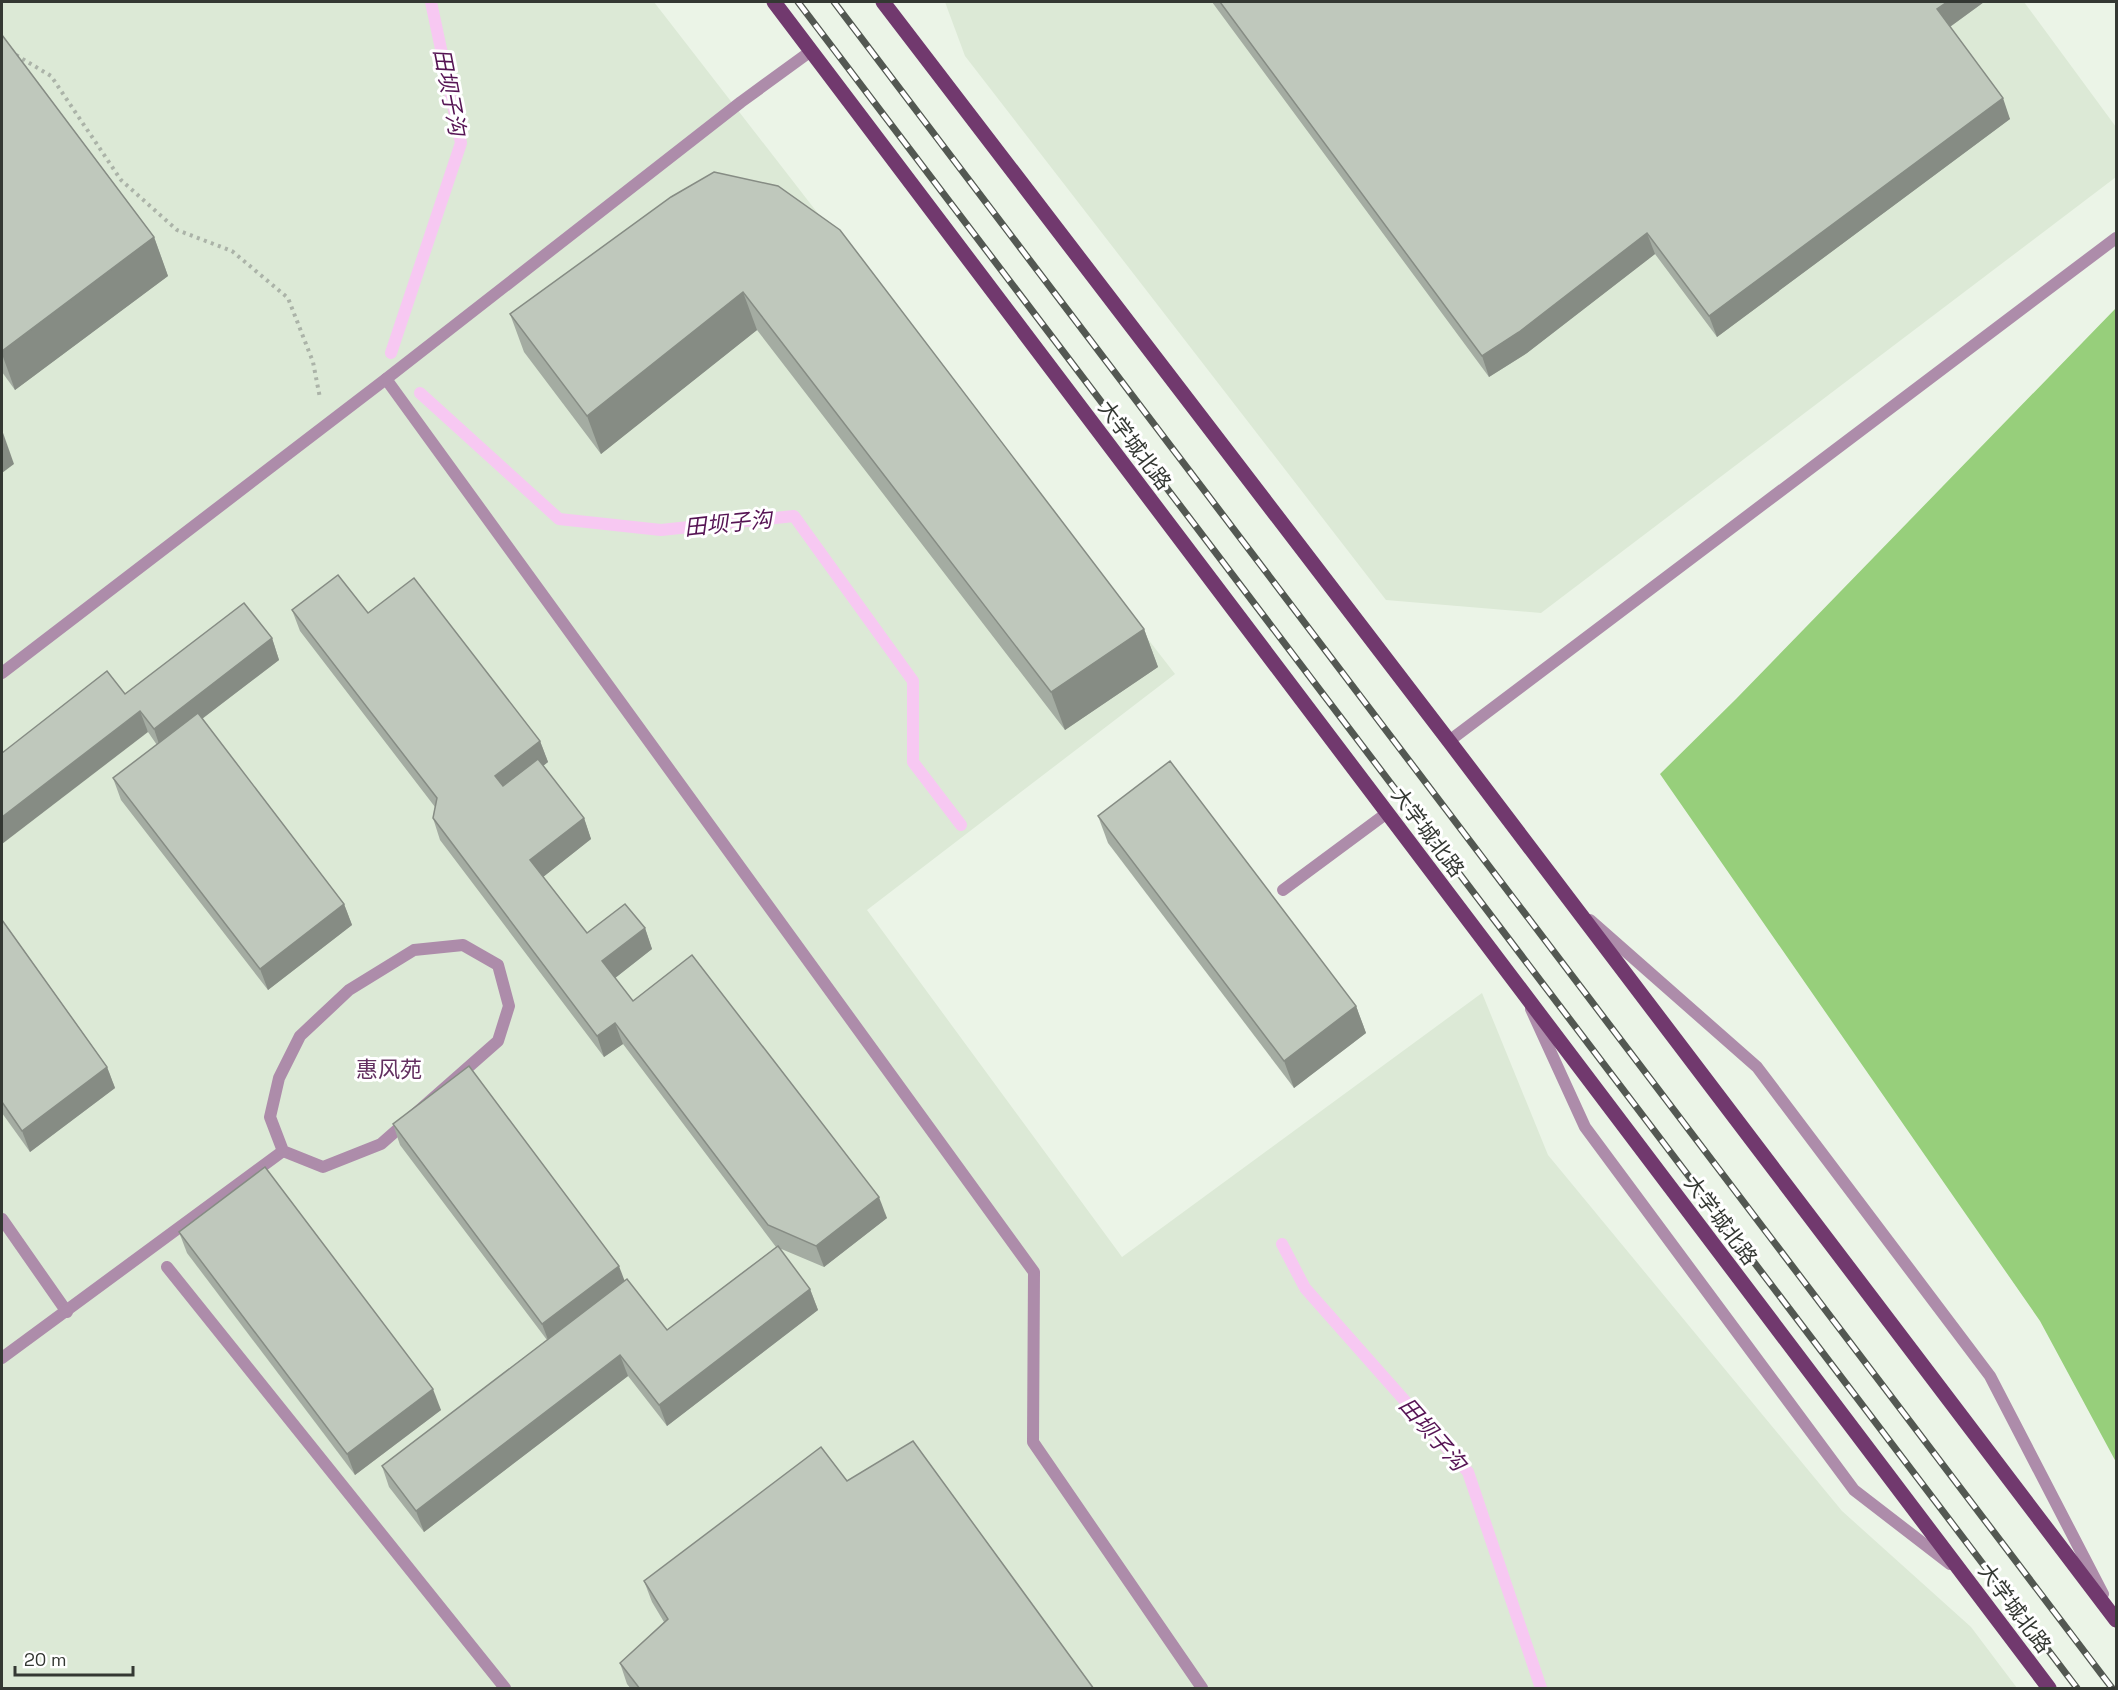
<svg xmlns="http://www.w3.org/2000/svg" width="2118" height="1690" font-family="'Space Grotesk','Noto Sans SC',sans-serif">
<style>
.built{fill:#dce9d6}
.forest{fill:#97cf7b}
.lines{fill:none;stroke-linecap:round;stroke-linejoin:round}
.stream{stroke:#f7c8f2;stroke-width:12}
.path{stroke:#abb3a8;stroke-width:4;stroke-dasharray:3 4.5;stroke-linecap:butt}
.service{stroke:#ad8caa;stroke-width:12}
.minor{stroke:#ad8caa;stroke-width:12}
.primary{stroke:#71396e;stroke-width:15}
.rail-casing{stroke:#535852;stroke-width:7}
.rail{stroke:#fff;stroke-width:4.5;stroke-dasharray:14;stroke-linecap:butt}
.wall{fill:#a4aca2}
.shaded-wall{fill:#868c84}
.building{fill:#bfc8bc;stroke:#868c84;stroke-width:1.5}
.labels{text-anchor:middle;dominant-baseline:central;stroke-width:6;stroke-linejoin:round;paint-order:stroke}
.street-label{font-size:21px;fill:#343833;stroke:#fff}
.water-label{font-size:22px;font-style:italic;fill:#561454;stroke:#fff}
.neighbourhood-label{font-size:22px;fill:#622f60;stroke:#fff}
</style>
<rect width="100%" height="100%" fill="#ebf4e7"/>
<g class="built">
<polygon points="2,2 654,2 1175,674 867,910 1122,1257 1482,993 1548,1155 1842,1511 1971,1627 2017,1688 2,1688"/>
<polygon points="945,2 2024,2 2116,127 2116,177 1541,613 1386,600 965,56"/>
</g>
<polygon class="forest" points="2116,308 2116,1462 2040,1321 1660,774 1736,699"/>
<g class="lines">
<g class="stream">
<polyline points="391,353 461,143 431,2"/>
<polyline points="420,393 559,519 661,530 794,516 913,681 913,762 961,825"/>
<polyline points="1282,1244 1305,1288 1468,1472 1541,1688"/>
</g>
<polyline class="path" points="16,55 51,76 121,180 177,230 232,251 288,298 313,362 320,398"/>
<g class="service">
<polyline points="386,379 1034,1272 1033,1442 1202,1688"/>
<polyline points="2,673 386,379 741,102 811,51"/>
<polyline points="1283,890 1387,813"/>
<polyline points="1590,920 1757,1067 1990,1376 2103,1594"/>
<polygon points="463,945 498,965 509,1006 498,1041 381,1144 323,1167 283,1151 270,1117 279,1078 300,1036 349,990 414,950"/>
<polyline points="1531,1009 1585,1127 1854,1490 1950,1564"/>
<polyline points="2,1219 67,1312"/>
<polyline points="167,1267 505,1688"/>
<polyline points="2,1358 283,1151"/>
</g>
<polyline class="minor" points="1449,741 2116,238"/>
<g class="primary">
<polyline points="774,2 2049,1688"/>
<polyline points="883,2 1449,741 2116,1620"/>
</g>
<defs>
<g id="rail">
<polyline points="798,2 2077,1688"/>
<polyline points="834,2 2112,1688"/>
</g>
</defs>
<use href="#rail" class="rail-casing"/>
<use href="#rail" class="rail"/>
</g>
<g class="wall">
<polygon points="1212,2 1984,2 1950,27 2010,119 1717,337 1655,254 1527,353 1489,377"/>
<polygon points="2,35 154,237 168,276 15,390 2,372"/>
<polygon points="671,197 1144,629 1158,667 1065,730 757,330 601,454 524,352 510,314"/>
<polygon points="292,610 368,613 540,741 548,762 543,766 584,818 591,839 543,877 587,933 645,928 652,949 615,978 633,1001 887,1218 824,1267 779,1248 810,1289 818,1310 667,1426 628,1376 424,1532 389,1487 382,1466 547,1340 400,1145 393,1124 625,1281 667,1330 776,1247 623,1044 604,1057 440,840 433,818 435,807 300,631"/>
<polygon points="272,638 279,660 202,719 344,904 352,925 268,990 121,800 113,778 157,745 148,732 125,694"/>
<polygon points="1098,816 1356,1006 1366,1033 1294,1088 1108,843"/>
<polygon points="2,920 107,1067 115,1088 30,1152 2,1113"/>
<polygon points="179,1232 441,1410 355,1475 187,1253"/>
<polygon points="644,1581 1094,1689 631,1689 627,1684 620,1663 664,1622 652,1602"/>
</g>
<g class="shaded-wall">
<polygon points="1947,2 1984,2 1944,31 1937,9"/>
<polygon points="2003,98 2010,119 1717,337 1709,316"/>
<polygon points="1647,233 1655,254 1527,353 1489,377 1482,356"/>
<polygon points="154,237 168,276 15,390 2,354 2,351"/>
<polygon points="743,292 757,330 601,454 587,416"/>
<polygon points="2,430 14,464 2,473"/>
<polygon points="1144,629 1158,667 1065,730 1051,692"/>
<polygon points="272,638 279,660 161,750 154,729"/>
<polygon points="140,711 148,732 2,844 2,817"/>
<polygon points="540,741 548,762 503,797 495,776"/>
<polygon points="584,818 591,839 538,881 530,860"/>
<polygon points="344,904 352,925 268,990 260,969"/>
<polygon points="645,928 652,949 610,982 602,961"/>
<polygon points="1356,1006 1366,1033 1294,1088 1284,1061"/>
<polygon points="615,1023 623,1044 604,1057 597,1036"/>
<polygon points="107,1067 115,1088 30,1152 22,1131"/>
<polygon points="879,1197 887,1218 824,1267 816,1246"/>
<polygon points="619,1266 627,1287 550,1345 542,1324"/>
<polygon points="810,1289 818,1310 667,1426 659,1405"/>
<polygon points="620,1355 628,1376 424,1532 416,1511"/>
<polygon points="433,1389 441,1410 355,1475 347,1454"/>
</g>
<g class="building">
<polygon points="1220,2 1947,2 1937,9 2003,98 1709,316 1647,233 1519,332 1482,356"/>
<polygon points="2,35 154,237 2,351"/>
<polygon points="714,172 778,186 840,230 1144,629 1051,692 743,292 587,416 510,314 671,197"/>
<polygon points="338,575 368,613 414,578 540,741 495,776 503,786 538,759 584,818 530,860 587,933 625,904 645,928 602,961 633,1001 692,955 879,1197 816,1246 768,1225 615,1023 597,1036 433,818 437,798 292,610"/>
<polygon points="244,603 272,638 154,729 140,711 2,817 2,753 107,671 125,694"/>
<polygon points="198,713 344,904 260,969 113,778"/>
<polygon points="1170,761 1356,1006 1284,1061 1098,816"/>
<polygon points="2,920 107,1067 22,1131 2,1102"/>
<polygon points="469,1066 619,1266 542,1324 393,1124"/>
<polygon points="265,1167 433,1389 347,1454 179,1232"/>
<polygon points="778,1246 810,1289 659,1405 620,1355 416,1511 382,1466 627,1279 667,1330"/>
<polygon points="913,1441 1094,1689 640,1689 620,1663 668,1619 644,1581 821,1447 847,1481"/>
</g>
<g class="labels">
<g class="street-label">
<text transform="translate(1135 445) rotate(53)">大学城北路</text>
<text transform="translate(1428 832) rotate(53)">大学城北路</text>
<text transform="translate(1721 1220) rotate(53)">大学城北路</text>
<text transform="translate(2015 1608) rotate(53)">大学城北路</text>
</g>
<g class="water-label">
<text transform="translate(450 92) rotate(79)">田坝子沟</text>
<text transform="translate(728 523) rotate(-6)">田坝子沟</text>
<text transform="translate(1433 1434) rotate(49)">田坝子沟</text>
</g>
<g class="neighbourhood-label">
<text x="389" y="1069">惠风苑</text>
</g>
</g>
<rect width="2118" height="1690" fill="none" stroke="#343833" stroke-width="6"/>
<path d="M15 1666v9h118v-9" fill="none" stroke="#343833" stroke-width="3"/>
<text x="24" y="1666" font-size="18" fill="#343833" stroke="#ffffff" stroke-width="4.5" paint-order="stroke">20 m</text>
</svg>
